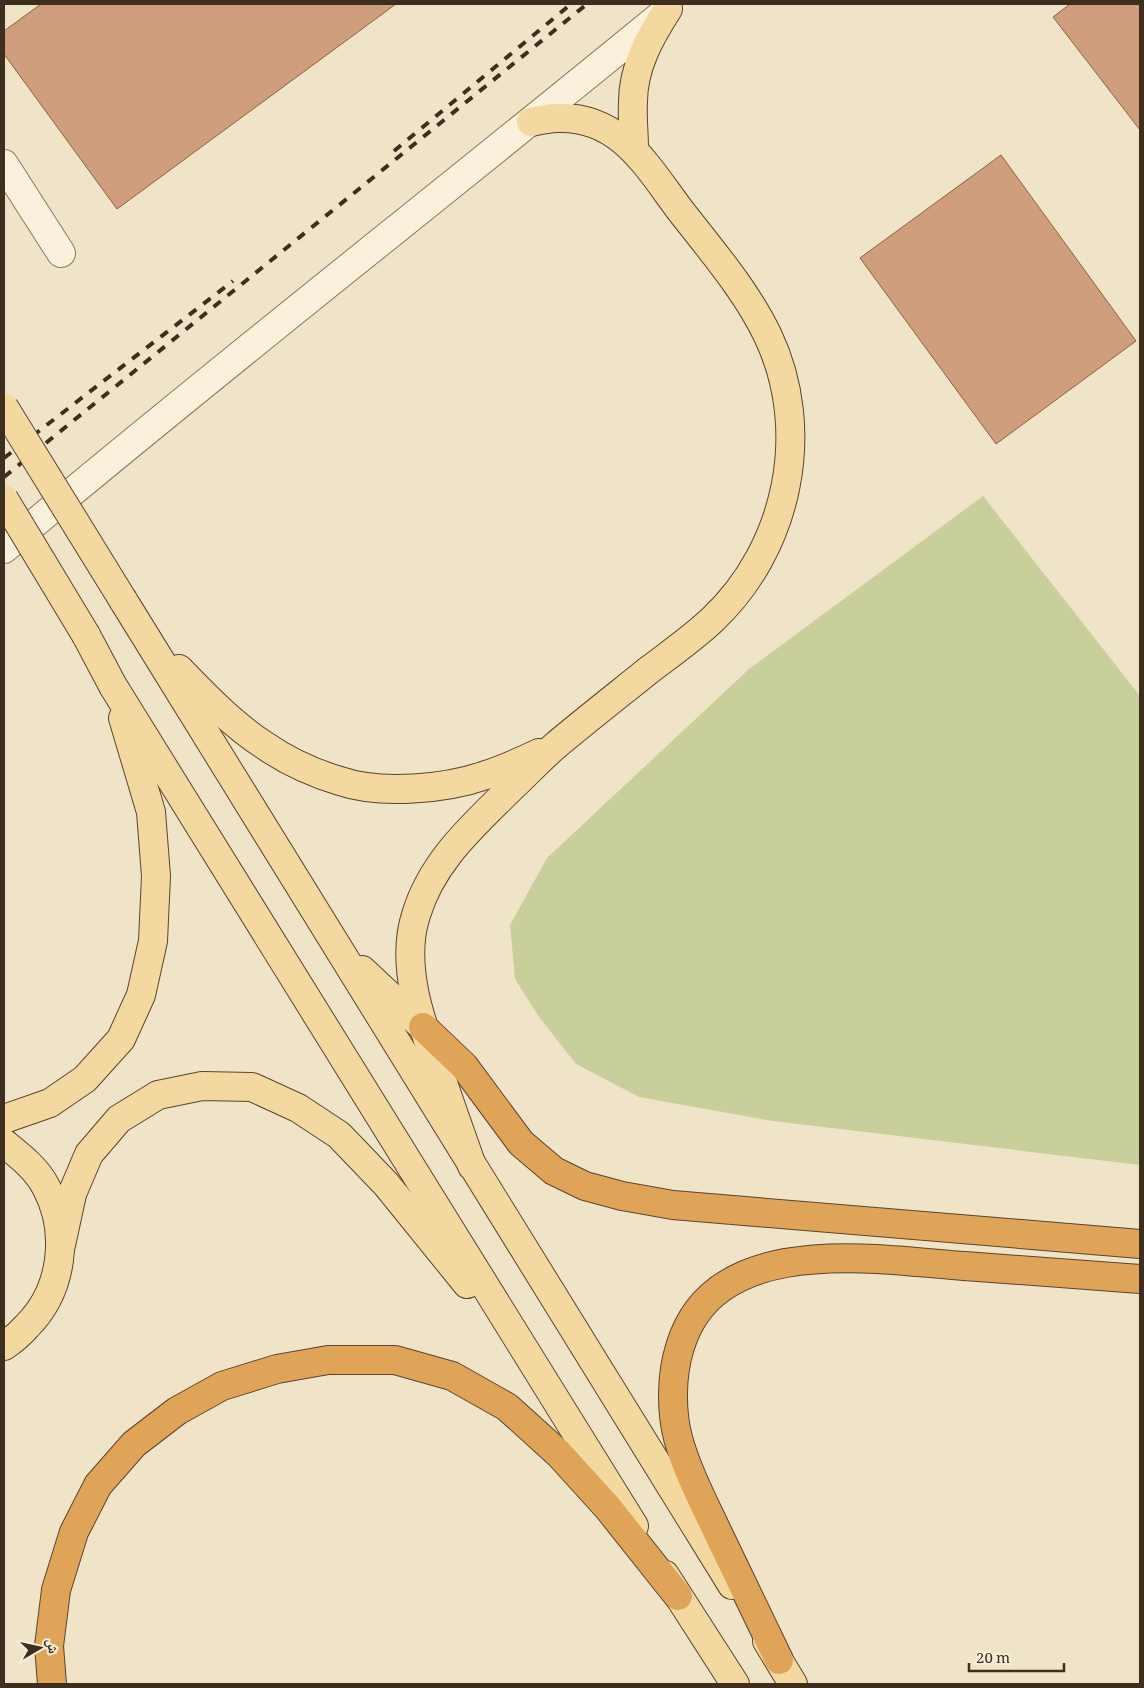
<svg xmlns="http://www.w3.org/2000/svg" width="1144" height="1688" font-family="Georgia,'Noto Naskh Arabic',serif">
<style>
.green{fill:#c9cf9b}
.building{fill:#cf9f7d;stroke:#8d5f41}
.lines{fill:none;stroke-linecap:round;stroke-linejoin:round}
.minor-casing{stroke:#8d765c;stroke-width:30}
.major-casing{stroke:#5b4430;stroke-width:30}
.highway-casing{stroke:#5b4430;stroke-width:30}
.minor{stroke:#faf1dc;stroke-width:28}
.major{stroke:#f3d9a0;stroke-width:28}
.highway{stroke:#e0a458;stroke-width:28}
.rail{stroke:#3d2e20;stroke-width:4;stroke-dasharray:9 9;stroke-linecap:butt}
.major-bridge-casing{stroke:#5b4430;stroke-width:30;stroke-linecap:butt}
.major-bridge{stroke:#f3d9a0;stroke-width:28}
</style>
<rect width="100%" height="100%" fill="#f0e4c8"/>
<polygon class="green" points="983,496 1140,696 1140,1165 773,1121 639,1097 576,1064 539,1017 515,979 510,925 547,858 749,669"/>
<g class="building">
<polygon points="41,4 396,4 117,209 4,54 4,31"/>
<polygon points="1070,4 1140,4 1140,130 1053,17"/>
<polygon points="1001,155 1136,341 996,444 860,258"/>
</g>
<g class="lines">
<defs>
<g id="minor">
<polyline points="4,164 61,253"/>
<path d="M4,549C221,366 446,192 666,11"/>
</g>
<g id="major">
<path d="M634,148C634,133 632,117 633,102C633,67 650,37 668,9"/>
<polyline points="123,600 732,1585"/>
<polyline points="86,635 113,686 634,1526"/>
<path d="M179,669C204,695 233,725 264,745C287,761 313,773 340,781C381,795 446,789 486,775C504,769 522,761 539,753"/>
<polyline points="362,970 423,1027"/>
<polyline points="4,1119 50,1103 85,1079 121,1039 141,995 153,941 156,876 151,812 123,718"/>
<path d="M4,1143C20,1156 37,1169 46,1187C70,1232 63,1290 27,1326C20,1334 13,1340 4,1346"/>
<path d="M472,1166C462,1137 451,1107 441,1077C423,1028 399,967 416,915C432,861 473,826 511,788C526,774 540,759 555,746C586,720 618,695 649,670C670,654 693,638 712,620C788,549 813,431 768,336C746,290 711,250 680,210C647,166 620,116 558,118C549,118 540,120 531,122"/>
<polyline points="61,1245 72,1194 89,1154 119,1119 158,1095 202,1086 252,1087 298,1108 339,1135 386,1184 467,1284"/>
<polyline points="665,1575 735,1684"/>
<polyline points="767,1641 793,1684"/>
</g>
<g id="highway">
<polyline points="423,1027 464,1066 521,1143 554,1171 585,1186 622,1196 673,1205 1140,1244"/>
<path d="M779,1660C758,1617 738,1574 717,1531C703,1501 687,1471 678,1438C671,1411 671,1375 680,1347C714,1232 873,1259 964,1266C1023,1270 1082,1275 1140,1279"/>
<polyline points="52,1684 49,1646 56,1590 74,1532 98,1485 134,1444 177,1411 222,1386 277,1369 328,1360 395,1360 452,1376 507,1407 559,1454 608,1508 678,1596"/>
</g>
</defs>
<use href="#minor" class="minor-casing"/>
<use href="#major" class="major-casing"/>
<use href="#highway" class="highway-casing"/>
<use href="#minor" class="minor"/>
<use href="#major" class="major"/>
<use href="#highway" class="highway"/>
<g class="rail">
<polyline points="394,151 571,4"/>
<polyline points="4,458 233,281"/>
<polyline points="4,477 587,4"/>
</g>
<defs>
<g id="major-bridge">
<polyline points="4,407 123,600"/>
<polyline points="4,499 86,635"/>
</g>
</defs>
<use href="#major-bridge" class="major-bridge-casing"/>
<use href="#major-bridge" class="major-bridge"/>
</g>
<rect width="1144" height="1688" fill="none" stroke="#3d2e20" stroke-width="10"/>
<g transform="translate(40 1648) rotate(81)" stroke="#f7eed8" stroke-width="4" paint-order="stroke">
<path d="M0-4L9 19L0 12L-9 19Z" fill="#3d2e20"/>
<text y="-8" font-size="14" font-weight="bold" text-anchor="middle" fill="#3d2e20">ش</text>
</g>
<path d="M969 1663v8h95v-8" fill="none" stroke="#3d2e20" stroke-width="2.5"/>
<text x="976" y="1663" font-size="15" fill="#3d2e20" stroke="#f7eed8" stroke-width="4" paint-order="stroke">20 m</text>
</svg>
